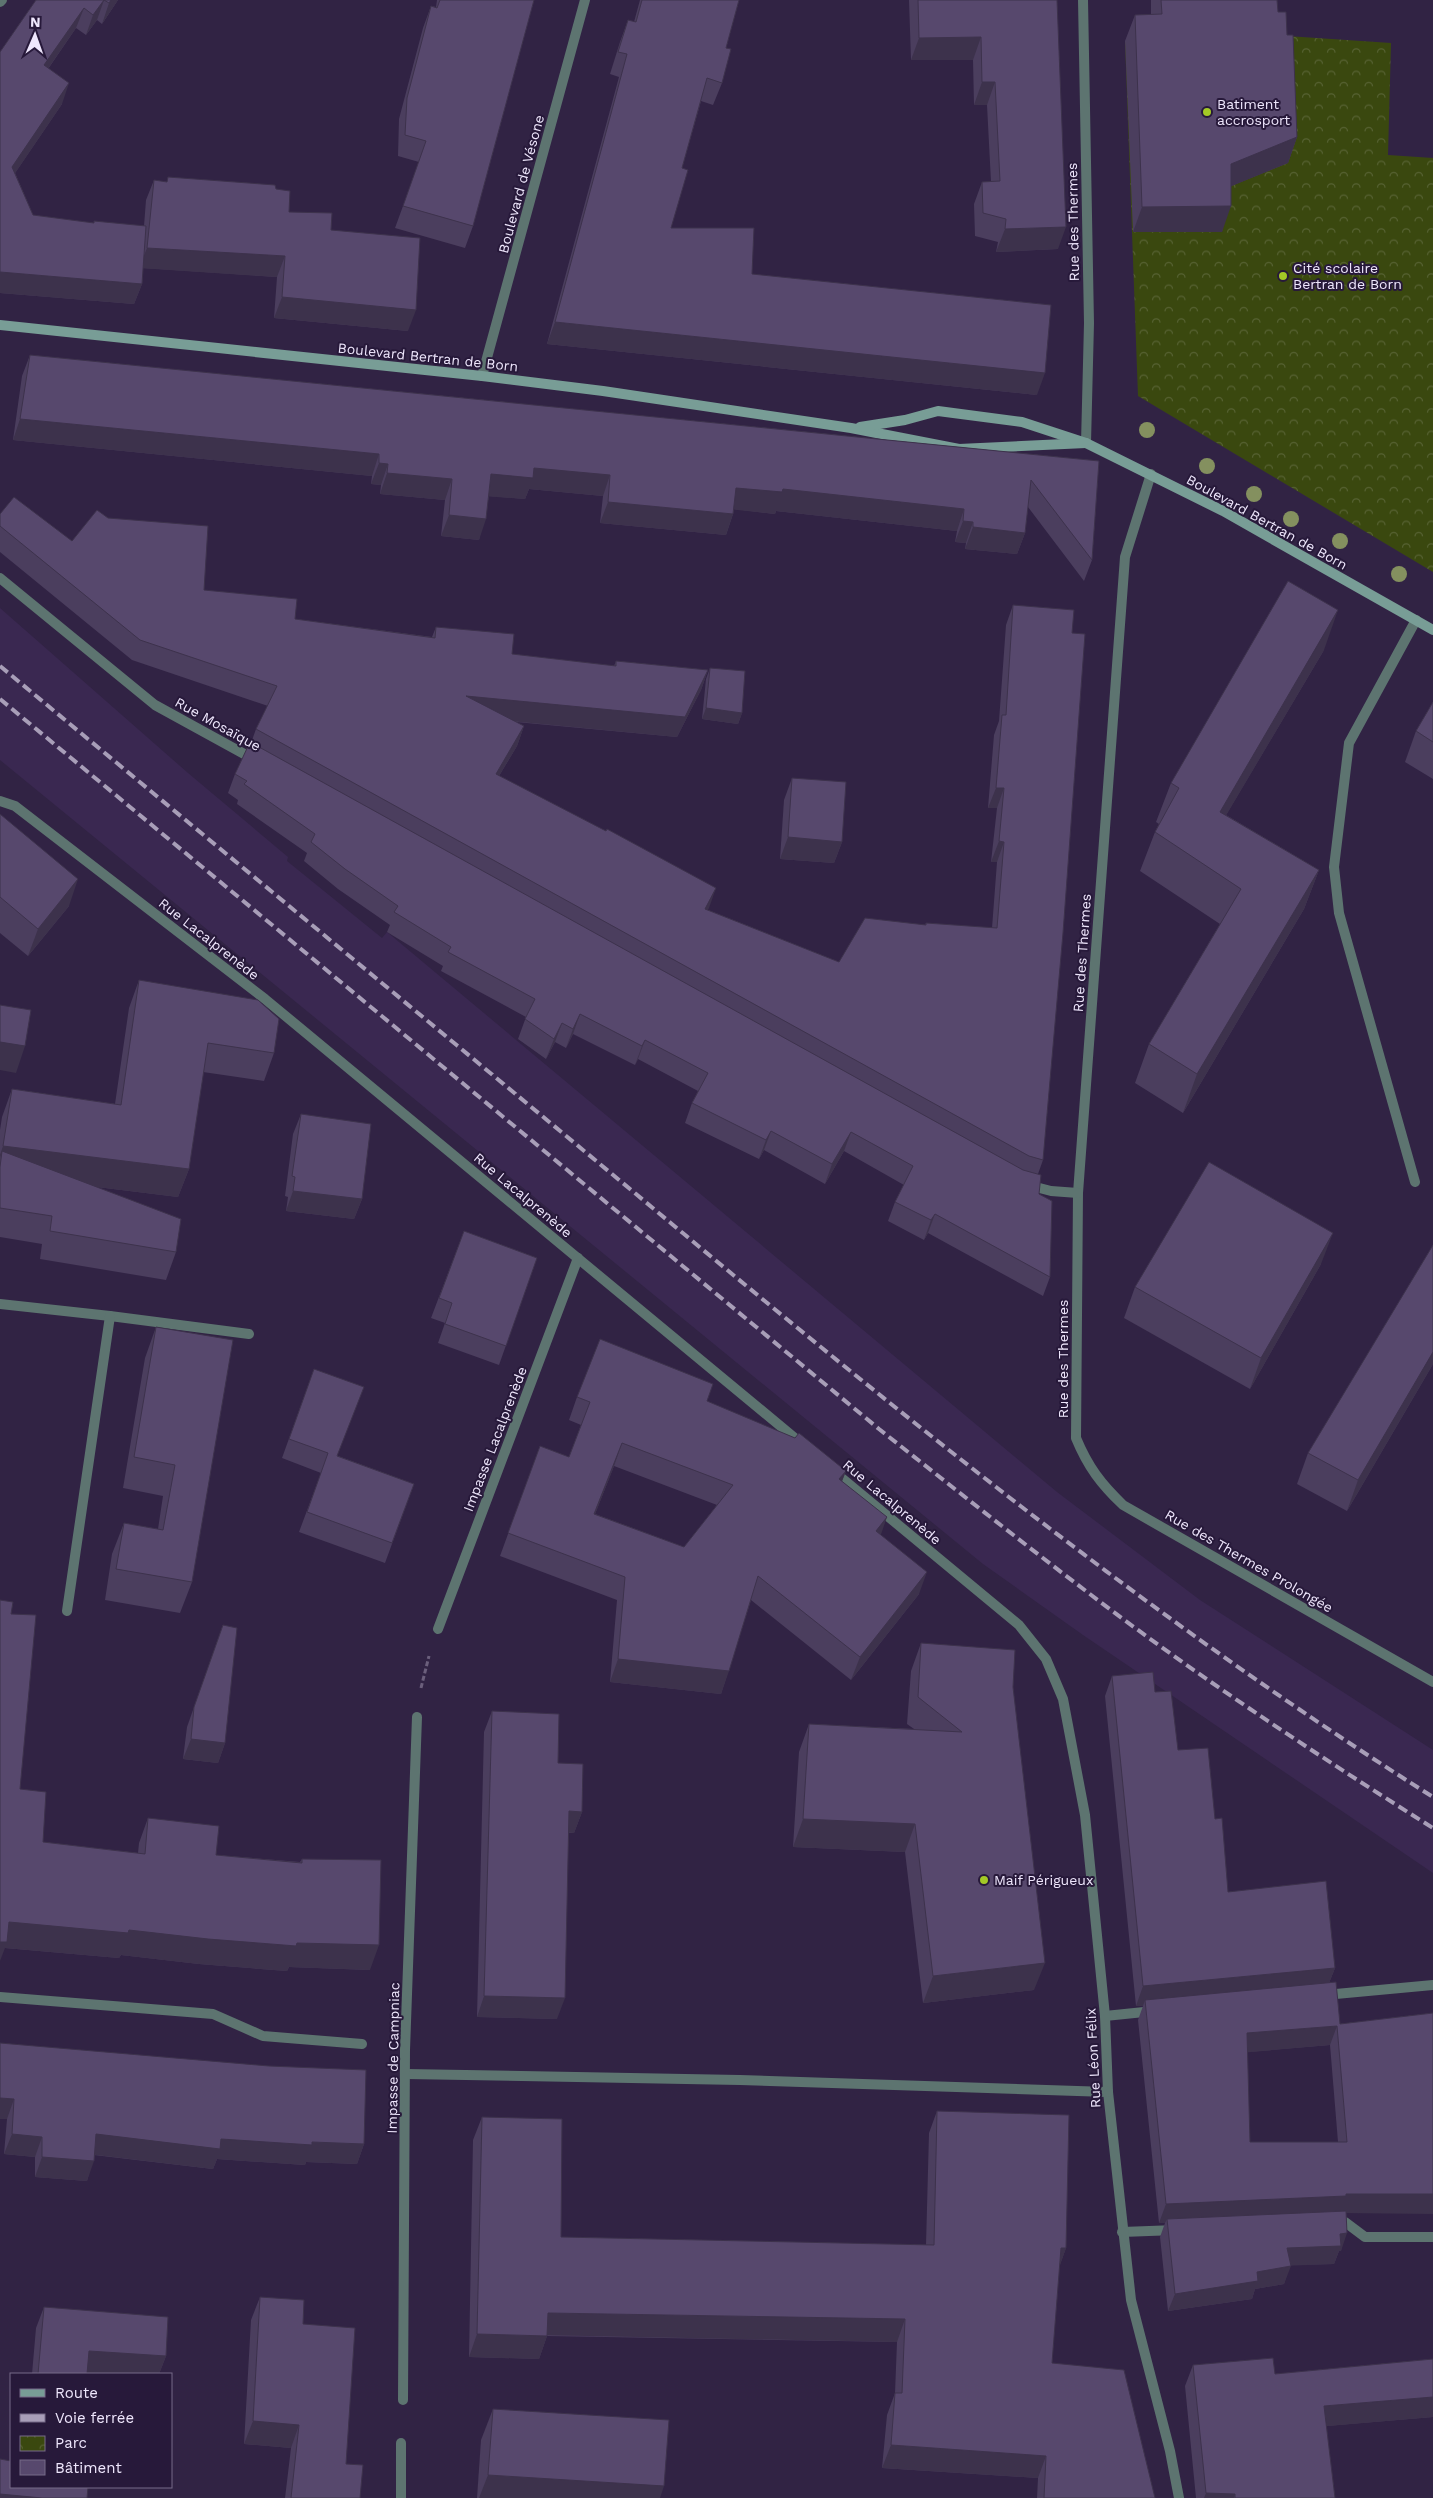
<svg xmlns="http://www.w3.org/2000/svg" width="1433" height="2498" font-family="'Work Sans',sans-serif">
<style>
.built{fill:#3a2851}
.park{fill:url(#park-crowns)}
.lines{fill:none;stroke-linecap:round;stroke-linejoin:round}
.path{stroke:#6b5f7c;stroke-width:3;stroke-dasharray:5 2.5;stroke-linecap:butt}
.service{stroke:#5d7470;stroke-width:10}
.minor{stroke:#5d7470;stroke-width:10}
.secondary{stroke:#789d96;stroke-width:10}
.rail{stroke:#a89eb8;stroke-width:4;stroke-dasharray:10 5;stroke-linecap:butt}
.tree{fill:#84905f}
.wall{fill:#4b3e5e;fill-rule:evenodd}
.shaded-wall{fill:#3d324c}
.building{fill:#57486d;stroke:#3d324c;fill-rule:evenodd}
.poi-dot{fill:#a3c926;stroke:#27193a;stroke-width:2}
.labels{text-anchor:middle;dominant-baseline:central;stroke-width:4;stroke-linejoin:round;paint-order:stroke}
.poi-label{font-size:14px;fill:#eee6fc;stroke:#27193a;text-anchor:start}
.street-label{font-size:14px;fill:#eee6fc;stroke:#27193a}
</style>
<defs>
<pattern id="park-crowns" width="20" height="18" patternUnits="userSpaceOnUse" patternTransform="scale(1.25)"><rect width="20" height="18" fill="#3a480f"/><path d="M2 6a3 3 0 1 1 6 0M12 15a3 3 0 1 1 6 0" fill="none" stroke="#576233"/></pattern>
</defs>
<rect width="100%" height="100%" fill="#312344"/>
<polygon class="built" points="0,608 188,773 288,857 287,861 382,938 387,932 1057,1492 1200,1600 1433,1750 1433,1873 1083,1635 983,1564 0,760"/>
<polygon class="park" points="1272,35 1391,43 1388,155 1433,158 1433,572 1138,396 1125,41"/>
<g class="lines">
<polyline class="path" points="421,1688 429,1656"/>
<g class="service">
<polyline points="1415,1182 1339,913 1334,867 1349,743 1416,620"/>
<polyline points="0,1304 110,1316 249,1334"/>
<polyline points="67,1611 110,1316"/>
<polyline points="1325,1995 1433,1985"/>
<polyline points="1105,2016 1154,2011"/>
<polyline points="1336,2222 1345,2222 1365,2237 1433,2237"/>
<polyline points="1122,2232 1176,2230"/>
</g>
<g class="minor">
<polyline points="1083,0 1089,323 1086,443"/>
<polyline points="0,2 2,0"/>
<polyline points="482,376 585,0"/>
<path d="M1151,474L1125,557L1078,1193L1076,1438C1088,1467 1101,1484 1123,1505L1433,1682"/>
<polyline points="0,578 155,705 255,760"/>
<polyline points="0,801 15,806 265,999 802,1444"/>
<polyline points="1028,1185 1051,1191 1078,1193"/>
<polyline points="832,1470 1019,1625 1046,1659 1063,1699 1085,1815 1105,2016 1108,2092 1131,2300 1170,2451 1179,2498"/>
<polyline points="438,1629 578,1258"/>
<polyline points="0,1997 213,2014 263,2036 362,2044"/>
<polyline points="406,2074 740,2080 1108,2092"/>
<polyline points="403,2400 405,2050 417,1717"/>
<polyline points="401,2498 401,2443"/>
</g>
<g class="secondary">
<polyline points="0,325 482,376 603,391 851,428 959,449 1086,443"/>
<polyline points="860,427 905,420 938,411 1022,422 1086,443 1223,511 1433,630"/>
</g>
<g class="rail">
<path d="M0,666C212,842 424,1018 636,1194C892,1408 1150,1619 1433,1797"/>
<path d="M0,699L879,1429C960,1493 1040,1557 1123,1619C1223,1693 1328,1762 1433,1828"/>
</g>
</g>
<g class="tree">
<circle cx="1147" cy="430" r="8"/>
<circle cx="1207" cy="466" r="8"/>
<circle cx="1254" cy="494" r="8"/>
<circle cx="1291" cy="519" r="8"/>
<circle cx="1340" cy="541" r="8"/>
<circle cx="1399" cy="574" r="8"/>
</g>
<g class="wall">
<polygon points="36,0 118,0 102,24 97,20 86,35 76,28 48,69 62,104 15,173 33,215 93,223 144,226 146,200 154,180 167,182 276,189 289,212 331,230 408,331 274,318 277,277 143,268 142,284 134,304 0,293 0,52"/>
<polygon points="437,0 534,0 473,226 465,248 395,228 419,162 398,156 399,119 423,28 431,6 436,7"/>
<polygon points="640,0 739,0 726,48 722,83 713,105 701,101 682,168 671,228 752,274 1037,395 547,344 619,77 610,74 620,42 628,20 634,22"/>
<polygon points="909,0 1057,0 1058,249 996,252 998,242 975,236 974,204 982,182 991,182 987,105 974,105 973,60 911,60"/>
<polygon points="1151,0 1277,0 1278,12 1287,35 1297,137 1288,163 1231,186 1222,232 1133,232 1125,41 1135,15 1151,15"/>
<polygon points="30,355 1099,461 1092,560 1084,581 1028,507 1025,533 1017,554 965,549 966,543 955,542 957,531 776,511 775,514 734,509 733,514 726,535 600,523 603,496 529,489 525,499 489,496 479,540 441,536 445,500 380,494 381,485 371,484 372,476 13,440 22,376"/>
<polygon points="0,514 204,590 295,619 432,637 436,627 512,654 614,666 616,661 708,670 701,690 677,737 516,722 524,726 517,746 499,776 708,910 839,962 925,925 926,923 992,928 997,862 991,862 997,808 988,808 994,735 999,721 1006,625 1013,605 1072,633 1043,1160 1038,1174 1039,1194 1050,1277 1043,1296 928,1233 924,1240 888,1221 895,1202 904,1185 844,1151 825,1184 764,1150 759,1159 685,1123 692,1103 698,1091 638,1059 635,1065 573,1034 566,1048 555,1042 546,1059 518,1039 526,1017 441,971 443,966 387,932 390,925 338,889 304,861 307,853 237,804 238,800 228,793 235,774 251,743 256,729 268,706 132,660 0,552"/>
<polygon points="1324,650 1226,815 1319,870 1304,909 1183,1113 1135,1083 1149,1044 1220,924 1140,871 1155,832 1159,824 1156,822 1171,783"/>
<polygon points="710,668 742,713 738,724 702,719 706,679"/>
<polygon points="1433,702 1433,779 1405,762 1416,731"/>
<polygon points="792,778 842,842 834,863 780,859 784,800"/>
<polygon points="0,814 69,906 28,956 0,933"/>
<polygon points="139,980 274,1053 264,1081 203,1072 189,1169 178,1197 97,1187 176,1252 166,1280 40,1259 42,1244 0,1237 0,1130 2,1117 12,1089 115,1104 129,1008"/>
<polygon points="301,1114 362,1199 354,1219 286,1211 288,1197 285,1196 293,1134"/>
<polygon points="464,1231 537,1258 499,1365 438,1343 445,1323 431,1318"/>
<polygon points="1321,1264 1250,1389 1124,1318 1135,1287"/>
<polygon points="156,1327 192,1582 180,1613 105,1600 112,1554 124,1523 158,1529 163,1496 123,1488 145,1358"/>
<polygon points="1433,1364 1347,1511 1297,1484 1308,1453"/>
<polygon points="314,1369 338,1456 414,1484 385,1563 299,1532 321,1473 282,1458"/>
<path d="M577,1397L707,1401L846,1471L842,1481L880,1535L919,1594L851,1680L751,1600L721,1694L610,1682L617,1600L500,1556L540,1446L569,1457L581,1425L569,1420ZM614,1466L717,1505L684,1547L595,1514Z"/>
<polygon points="11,1614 20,1789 43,1842 138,1853 139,1843 148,1818 216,1855 300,1862 302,1859 370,1970 289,1967 287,1971 199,1964 121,1955 119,1958 5,1948"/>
<polygon points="223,1625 225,1743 218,1763 183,1759 187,1727"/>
<polygon points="921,1643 1013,1687 1034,1990 923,2003 905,1852 793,1847 799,1752 809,1724 914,1729 907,1724 911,1671"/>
<path d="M1112,1676L1155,1692L1178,1750L1215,1819L1228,1892L1335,1968L1329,1983L1340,2024L1433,2013L1346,2213L1341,2251H1339L1334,2264L1290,2265L1284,2284L1255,2289L1252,2299L1168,2311L1160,2237L1165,2223H1159L1138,2020L1143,2006H1136L1105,1696ZM1330,2045L1338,2142H1250L1247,2052Z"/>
<polygon points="492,1711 558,1763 582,1812 574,1833 569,1833 557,2019 477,2017 484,1732"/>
<polygon points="0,2043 364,2144 357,2164 306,2162 305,2165 217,2159 213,2169 94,2155 87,2181 35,2177 35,2157 4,2154 7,2119 0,2119"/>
<polygon points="937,2111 1066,2248 1059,2267 1052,2363 1155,2498 1037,2498 1038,2478 882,2468 887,2415 895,2393 897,2342 547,2336 539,2359 469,2357 473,2140 482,2117 561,2237 926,2245 929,2133"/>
<polygon points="260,2297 303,2324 346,2464 360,2498 285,2498 291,2448 244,2444 251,2320"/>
<polygon points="44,2307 166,2356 159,2374 109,2374 87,2373 87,2374 32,2374 36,2328"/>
<polygon points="1433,2359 1433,2417 1326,2426 1335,2498 1196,2498 1185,2386 1193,2365 1275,2374"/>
<polygon points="493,2409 660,2498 477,2498 481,2440"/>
</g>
<g class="shaded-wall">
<polygon points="104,0 97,20 86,35 93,15"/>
<polygon points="111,0 118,0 102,24 109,3"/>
<polygon points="84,8 76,28 36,86 44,65"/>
<polygon points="981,37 973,60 911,60 919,38"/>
<polygon points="982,82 995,82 987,105 974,105"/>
<polygon points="69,83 62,104 5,188 12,167"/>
<polygon points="1297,137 1288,163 1222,190 1231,164"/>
<polygon points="1231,206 1222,232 1133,232 1142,207"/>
<polygon points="1066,227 1058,249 996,252 1005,229"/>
<polygon points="147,248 285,256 277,277 139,268"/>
<polygon points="0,272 142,284 134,304 0,293"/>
<polygon points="282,297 416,310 408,331 274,318"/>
<polygon points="555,322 1045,373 1037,395 547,344"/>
<polygon points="20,419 379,454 372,476 13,440"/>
<polygon points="379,463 388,464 381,485 371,484"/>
<polygon points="534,468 610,475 603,496 529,489 525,499 483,496 491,474"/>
<polygon points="387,473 452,479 445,500 380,494"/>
<polygon points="736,488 783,489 964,509 957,531 776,511 775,514 728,509"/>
<polygon points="608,502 733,514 726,535 600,523"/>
<polygon points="449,515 486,519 479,540 441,536"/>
<polygon points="963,521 973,522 966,543 955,542"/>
<polygon points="973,527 1025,533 1017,554 965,549"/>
<polygon points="1338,610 1324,650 1205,851 1220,812"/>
<polygon points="708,670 701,690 677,737 459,716 466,696"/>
<polygon points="706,708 742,713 738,724 702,719"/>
<polygon points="524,726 517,746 488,794 496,774"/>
<polygon points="996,788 1004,788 997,808 988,808"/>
<polygon points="788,837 842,842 834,863 780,859"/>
<polygon points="999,841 1004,842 997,862 991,862"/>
<polygon points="1319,870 1304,909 1183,1113 1197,1074"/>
<polygon points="78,879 69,906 28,956 38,929"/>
<polygon points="716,888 709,908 698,929 705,909"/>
<polygon points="580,1014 573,1034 566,1048 573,1029"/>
<polygon points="562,1023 555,1042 546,1059 554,1039"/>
<polygon points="645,1040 638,1059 635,1065 642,1046"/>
<polygon points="0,1042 25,1046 16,1073 0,1070"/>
<polygon points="771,1131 764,1150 759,1159 766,1140"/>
<polygon points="851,1132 844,1151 825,1184 832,1164"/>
<polygon points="3,1146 189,1169 178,1197 0,1175 2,1151 0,1158 0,1155"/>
<polygon points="293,1191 362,1199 354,1219 286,1211"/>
<polygon points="935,1214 928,1233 924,1240 931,1220"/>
<polygon points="1333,1233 1321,1264 1250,1389 1261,1358"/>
<polygon points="1433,1352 1433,1364 1347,1511 1358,1480"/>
<polygon points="622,1443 614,1466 586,1537 594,1514"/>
<polygon points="846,1471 837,1494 839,1479"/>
<polygon points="887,1517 879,1540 876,1531"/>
<polygon points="927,1572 919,1594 851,1680 860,1657"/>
<polygon points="618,1659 729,1671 721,1694 610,1682"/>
<polygon points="191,1739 225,1743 218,1763 183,1759"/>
<polygon points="569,1811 582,1812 574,1833 561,1832"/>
<polygon points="803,1819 915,1824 905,1852 793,1847"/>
<polygon points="9,1922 129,1930 297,1943 379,1945 370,1970 289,1967 287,1971 199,1964 121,1955 119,1958 5,1948 0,1961 0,1942"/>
<polygon points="1045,1963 1034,1990 923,2003 933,1976"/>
<polygon points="1335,1968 1327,1988 1145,2000 1143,2006 1136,2006 1143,1986"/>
<polygon points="484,1996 565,1998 557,2019 477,2017"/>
<polygon points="1337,2026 1330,2045 1240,2053 1247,2033"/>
<polygon points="0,2098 14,2099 7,2119 0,2119"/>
<polygon points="12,2134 42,2137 35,2157 4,2154"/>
<polygon points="96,2134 221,2139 364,2144 357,2164 306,2162 305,2165 217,2159 213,2169 88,2154"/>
<polygon points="42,2157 94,2161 87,2181 35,2177"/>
<polygon points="1346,2194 1433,2194 1433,2214 1340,2213 1167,2219 1165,2223 1159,2223 1166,2204"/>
<polygon points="1347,2233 1341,2251 1339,2251 1334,2264 1281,2266 1287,2248 1340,2234"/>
<polygon points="1061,2248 1066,2248 1058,2271"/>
<polygon points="1291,2266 1284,2284 1255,2289 1252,2299 1168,2311 1175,2294 1257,2272"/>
<polygon points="548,2313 905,2319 897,2342 540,2335"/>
<polygon points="477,2334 547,2336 539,2359 469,2357"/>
<polygon points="89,2351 166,2356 159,2374 109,2374 81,2373"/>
<polygon points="1433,2397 1433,2417 1317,2427 1324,2406"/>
<polygon points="253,2421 299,2425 291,2448 244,2444"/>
<polygon points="891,2445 1046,2456 1038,2478 882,2468"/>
<polygon points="488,2475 664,2486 660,2498 479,2498"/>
<polygon points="1206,2493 1235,2494 1234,2498 1204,2498"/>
<polygon points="0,2494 42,2498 0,2498"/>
</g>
<g class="building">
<polygon points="36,0 104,0 93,15 84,8 44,65 69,83 12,167 33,215 94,223 94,221 146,226 142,284 0,272 0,52"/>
<polygon points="104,0 111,0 109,3"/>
<polygon points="440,0 534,0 473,226 403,206 426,141 405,135 407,98 431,6 437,8"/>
<polygon points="642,0 739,0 726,48 731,49 722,83 707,78 682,168 688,170 671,228 754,228 752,274 1051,305 1045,373 555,322 627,54 618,52 628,20 636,22"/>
<polygon points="918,0 1057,0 1066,227 1005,229 1006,219 983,213 982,182 1000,181 995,82 982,82 981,37 919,38"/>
<polygon points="1161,0 1277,0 1278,12 1286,12 1287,35 1293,35 1297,137 1231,164 1231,206 1142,207 1135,15 1162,14"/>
<polygon points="168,177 275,185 276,189 290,191 289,212 332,213 331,230 420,238 416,310 282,297 285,256 147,248 154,180 167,182"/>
<polygon points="30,355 1099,461 1092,560 1031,480 1025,533 973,527 973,522 963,521 964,509 783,489 782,492 736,488 733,514 608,502 610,475 534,468 533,478 491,474 486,519 449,515 452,479 387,473 388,464 379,463 379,454 20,419"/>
<polygon points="14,497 72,541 97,510 108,518 208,526 204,590 297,599 295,619 435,638 436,627 514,634 512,654 616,666 616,661 708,670 685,717 466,696 524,726 496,774 606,831 607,829 716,888 705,909 839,962 865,918 926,925 926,923 997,928 1004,842 999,841 1004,788 996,788 1002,715 1006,715 1013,605 1074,610 1072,633 1085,634 1063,933 1043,1160 1029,1156 256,729 277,686 140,640 0,526 0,514"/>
<polygon points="1288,581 1338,610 1220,812 1319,870 1197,1074 1149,1044 1241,889 1155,832 1179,788 1171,783"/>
<polygon points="710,668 745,671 742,713 706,708"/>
<polygon points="1433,702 1433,742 1416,731"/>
<polygon points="250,742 1023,1170 1041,1175 1039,1194 1052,1201 1050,1277 935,1214 931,1220 895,1202 913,1166 851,1132 832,1164 771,1131 766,1140 692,1103 708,1073 645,1040 642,1046 580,1014 573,1029 562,1023 554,1039 525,1019 535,999 448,952 451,947 394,912 398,906 345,869 311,842 315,834 244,784 247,781 235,774"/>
<polygon points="792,778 846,782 842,842 788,837"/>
<polygon points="0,814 78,879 38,929 0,897"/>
<polygon points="139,980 258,1000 279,1019 274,1053 208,1043 189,1169 3,1146 12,1089 121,1105"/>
<polygon points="0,1005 31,1010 25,1046 0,1042"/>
<polygon points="301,1114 371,1124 362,1199 293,1191 295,1177 292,1176"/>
<polygon points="2,1151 181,1219 176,1252 50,1231 52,1216 0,1208 0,1167"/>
<polygon points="1209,1162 1333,1233 1261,1358 1135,1287"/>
<polygon points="464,1231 537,1258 506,1346 445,1324 452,1303 439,1298"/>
<polygon points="1433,1245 1433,1352 1358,1480 1308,1453"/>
<polygon points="156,1327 233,1340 192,1582 116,1569 124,1523 163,1530 175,1465 134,1457"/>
<path d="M600,1339L713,1384L707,1401L795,1438L799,1433L846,1471L839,1479L887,1517L876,1531L927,1572L860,1657L758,1576L729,1671L618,1659L625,1577L508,1533L540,1446L569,1457L590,1402L577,1397ZM622,1443L733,1485L684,1547L594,1514Z"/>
<polygon points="314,1369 364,1387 337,1456 414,1484 392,1543 307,1512 328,1453 289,1439"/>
<polygon points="0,1600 13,1602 11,1614 36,1615 20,1789 46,1792 43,1842 145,1854 148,1818 219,1826 216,1855 302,1863 302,1859 381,1860 379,1945 297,1943 296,1946 208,1939 129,1930 128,1933 9,1922 7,1942 0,1942"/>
<polygon points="223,1625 237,1628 225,1743 191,1739 194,1707"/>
<polygon points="921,1643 1015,1650 1013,1687 1045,1963 933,1976 915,1824 803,1819 809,1724 962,1732 918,1697"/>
<polygon points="1153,1672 1155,1692 1171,1691 1178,1750 1208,1748 1215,1819 1222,1818 1228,1892 1326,1881 1335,1968 1143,1986 1112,1676"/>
<polygon points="492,1711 559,1714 558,1763 583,1764 582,1812 569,1811 565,1998 484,1996"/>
<path d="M1336,1982L1340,2024L1433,2013V2194H1346V2196L1166,2204L1145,2000ZM1337,2026L1347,2142H1250L1247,2033Z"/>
<polygon points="0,2043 269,2066 366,2070 364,2144 312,2142 312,2145 221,2139 220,2149 96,2134 94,2161 42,2157 42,2137 12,2134 14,2099 0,2098"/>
<polygon points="937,2111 1069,2115 1066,2248 1061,2248 1052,2363 1124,2370 1155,2498 1044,2498 1046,2456 891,2445 895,2393 902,2393 905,2319 548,2313 547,2336 477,2334 482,2117 562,2119 561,2237 934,2245"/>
<polygon points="1346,2211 1347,2233 1340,2234 1341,2246 1287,2248 1291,2266 1257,2272 1258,2281 1175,2294 1167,2219"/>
<polygon points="260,2297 304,2300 303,2324 355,2328 346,2464 363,2465 360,2498 291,2498 299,2425 253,2421"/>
<polygon points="44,2307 168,2317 166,2356 89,2351 87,2374 38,2374"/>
<polygon points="1273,2358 1275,2374 1433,2359 1433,2397 1324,2406 1335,2498 1235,2498 1235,2494 1206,2493 1193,2365"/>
<polygon points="493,2409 669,2420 664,2486 488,2475"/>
<polygon points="0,2459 11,2461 11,2487 88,2487 87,2498 42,2498 0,2494"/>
</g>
<g class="poi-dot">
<circle cx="1207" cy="112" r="5"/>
<circle cx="1283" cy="276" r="5"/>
<circle cx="984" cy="1880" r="5"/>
</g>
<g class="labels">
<g class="poi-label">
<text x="1217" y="104">Batiment<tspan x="1217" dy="16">accrosport</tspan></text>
<text x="1293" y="268">Cité scolaire<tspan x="1293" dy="16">Bertran de Born</tspan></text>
<text x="994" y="1880">Maif Périgueux</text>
</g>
<g class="street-label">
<text transform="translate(521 184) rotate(-75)">Boulevard de Vésone</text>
<text transform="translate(1073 222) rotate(-91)">Rue des Thermes</text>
<text transform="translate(428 357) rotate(6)">Boulevard Bertran de Born</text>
<text transform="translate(1267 522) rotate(29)">Boulevard Bertran de Born</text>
<text transform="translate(218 724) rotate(29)">Rue Mosaïque</text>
<text transform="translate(209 939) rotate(38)">Rue Lacalprenède</text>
<text transform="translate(1082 953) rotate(-86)">Rue des Thermes</text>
<text transform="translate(523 1195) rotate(40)">Rue Lacalprenède</text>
<text transform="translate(1063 1359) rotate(-90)">Rue des Thermes</text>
<text transform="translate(495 1439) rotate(-69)">Impasse Lacalprenède</text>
<text transform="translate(892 1502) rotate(40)">Rue Lacalprenède</text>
<text transform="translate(1249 1561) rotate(30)">Rue des Thermes Prolongée</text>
<text transform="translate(393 2058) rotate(-89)">Impasse de Campniac</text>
<text transform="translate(1093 2058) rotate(-93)">Rue Léon Félix</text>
</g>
</g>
<rect x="10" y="2373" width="162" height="115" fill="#27193a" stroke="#776b88"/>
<rect x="20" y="2389" width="25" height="8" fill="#789d96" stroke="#776b88"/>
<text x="55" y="2398" font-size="15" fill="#eee6fc">Route</text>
<rect x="20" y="2414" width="25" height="8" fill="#a89eb8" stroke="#776b88"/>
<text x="55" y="2423" font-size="15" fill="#eee6fc">Voie ferrée</text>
<rect x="20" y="2436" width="25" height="15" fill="url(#park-crowns)" stroke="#776b88"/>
<text x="55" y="2448" font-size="15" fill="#eee6fc">Parc</text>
<rect x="20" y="2460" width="25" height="15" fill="#57486d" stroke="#776b88"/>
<text x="55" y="2473" font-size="15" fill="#eee6fc">Bâtiment</text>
<g transform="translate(35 35) rotate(2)" stroke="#27193a" stroke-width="4" paint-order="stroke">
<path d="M0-4L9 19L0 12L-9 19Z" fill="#eee6fc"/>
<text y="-8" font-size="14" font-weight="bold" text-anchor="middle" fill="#eee6fc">N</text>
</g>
</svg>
